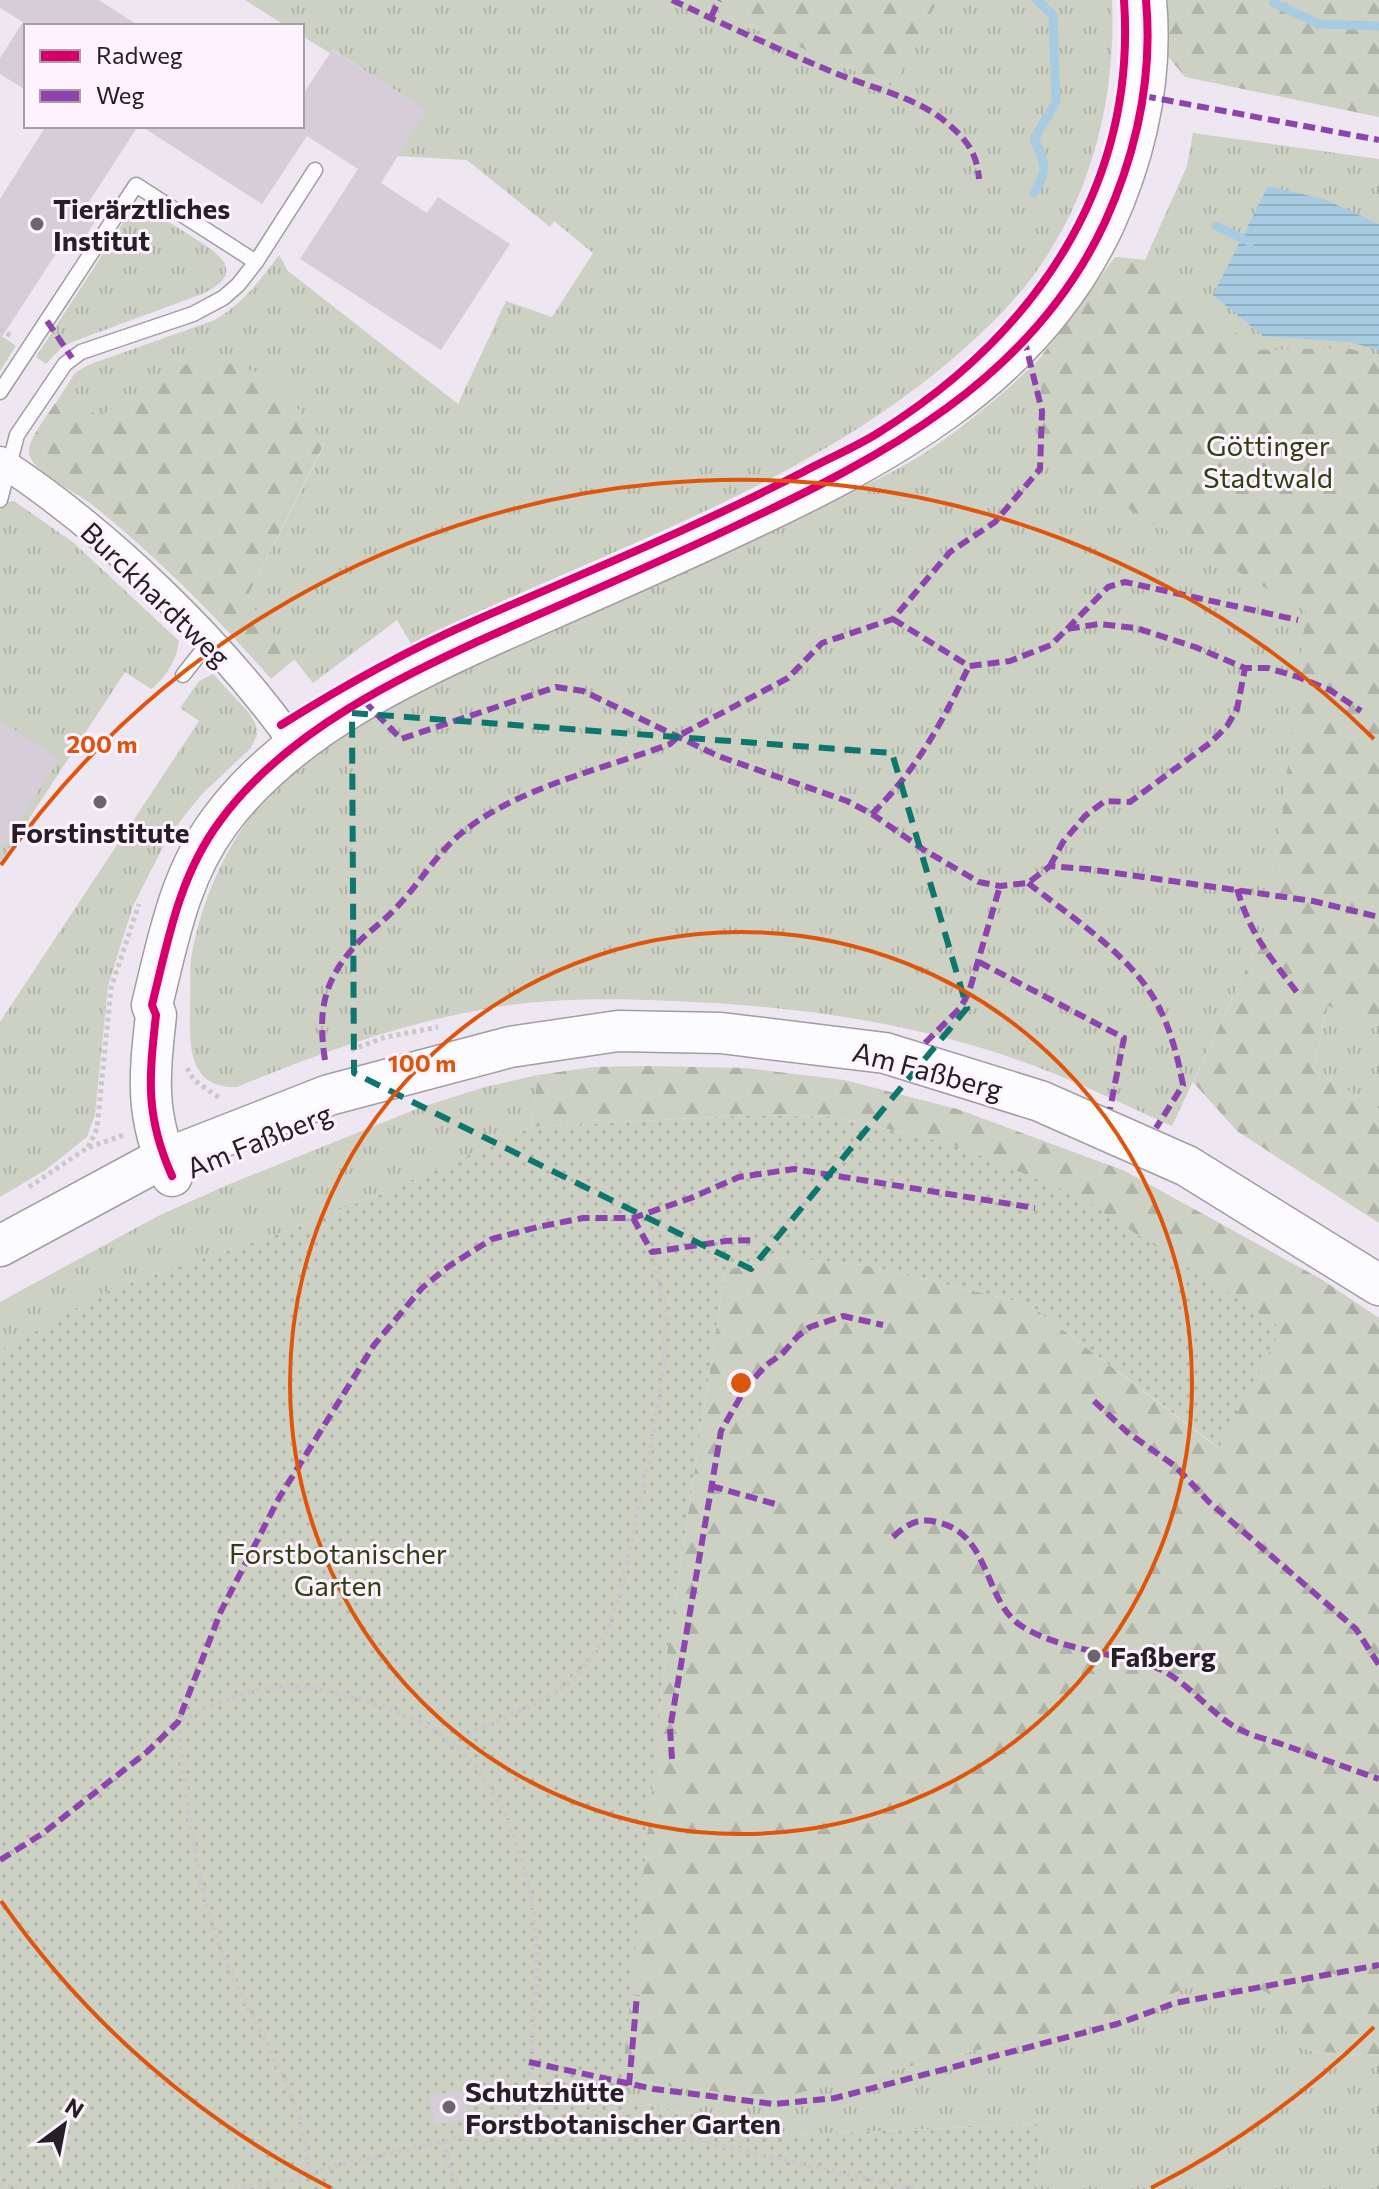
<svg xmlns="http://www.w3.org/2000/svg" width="1379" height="2189" font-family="Commissioner,sans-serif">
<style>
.grass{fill:url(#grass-tufts)}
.forest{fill:url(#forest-firs)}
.garden{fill:url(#garden-dots)}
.water{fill:url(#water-rules)}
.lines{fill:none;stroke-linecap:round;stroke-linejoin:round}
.stream{stroke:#a7cce1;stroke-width:9}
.building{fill:#d7cdd9}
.lane-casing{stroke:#a29ca3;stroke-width:17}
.street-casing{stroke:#a29ca3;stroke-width:31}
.secondary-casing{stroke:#a29ca3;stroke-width:43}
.path{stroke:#cbc7cb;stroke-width:5;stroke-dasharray:4 4;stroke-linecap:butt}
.lane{stroke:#fcfbfd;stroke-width:14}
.street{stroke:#fcfbfd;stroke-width:28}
.secondary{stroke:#fcfbfd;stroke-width:40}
.quiet{stroke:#8e44ad;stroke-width:6;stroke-dasharray:12 6;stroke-linecap:butt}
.cycleway-casing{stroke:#fdf2fe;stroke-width:13}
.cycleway{stroke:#d6006c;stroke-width:8}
.marked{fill:none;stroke:#0f766e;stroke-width:6;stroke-dasharray:16 10;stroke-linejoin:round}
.ring{fill:none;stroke:#de560d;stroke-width:4}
.poi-dot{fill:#6b656d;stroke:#fdf2fe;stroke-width:3}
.labels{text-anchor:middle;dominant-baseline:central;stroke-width:6;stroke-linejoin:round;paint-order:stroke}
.poi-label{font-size:28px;font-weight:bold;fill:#252026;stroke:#fdf2fe;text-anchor:start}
.park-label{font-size:28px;fill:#2d410e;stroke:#fdf2fe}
.street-label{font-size:28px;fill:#252026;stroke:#fdf2fe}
.centre{fill:#de560d;stroke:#fdf2fe;stroke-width:4}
.ring-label{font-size:24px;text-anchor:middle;font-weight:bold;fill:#de560d;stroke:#fdf2fe;stroke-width:6;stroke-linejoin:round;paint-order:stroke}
</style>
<defs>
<pattern id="grass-tufts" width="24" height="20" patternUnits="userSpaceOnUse" patternTransform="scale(2)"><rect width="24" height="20" fill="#ccd1c4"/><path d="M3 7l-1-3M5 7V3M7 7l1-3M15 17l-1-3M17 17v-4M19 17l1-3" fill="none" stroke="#afb3a8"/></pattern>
<pattern id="forest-firs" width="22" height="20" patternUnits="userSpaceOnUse" patternTransform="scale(2)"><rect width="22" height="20" fill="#ccd1c4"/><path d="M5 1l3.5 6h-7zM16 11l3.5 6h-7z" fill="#afb3a8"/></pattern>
<pattern id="garden-dots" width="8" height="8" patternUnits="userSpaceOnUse" patternTransform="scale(2)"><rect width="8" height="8" fill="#ccd1c4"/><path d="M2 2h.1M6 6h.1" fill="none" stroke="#afb3a8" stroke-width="1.8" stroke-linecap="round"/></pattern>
<pattern id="water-rules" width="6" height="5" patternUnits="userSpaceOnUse" patternTransform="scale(2)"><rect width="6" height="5" fill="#a7cce1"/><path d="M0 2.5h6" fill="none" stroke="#90afc1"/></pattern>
</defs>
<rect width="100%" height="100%" fill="#eee6f0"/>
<g class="grass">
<path d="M245,0H693L739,22L892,86L935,6L931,0H1112C1116,88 1096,179 1048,254C1023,295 986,330 950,361C794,493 592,554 411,644L397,620L313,683L246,599L325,443L203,355L99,417L61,395L75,373L88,365L215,320C243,303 260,281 279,255L288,271L458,404L506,301L552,317L593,253L554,221L550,227L467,160L397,156L426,110L333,50L330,53L302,36V26H286Z"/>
<path d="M1193,133L1379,159V959L1270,918L1172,1126C1112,1099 1051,1069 988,1050C885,1018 779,1005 672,1001C610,998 546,998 485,1009C399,1024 317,1054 237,1087C184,1089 190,1038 190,1000C191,985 189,968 192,953C203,896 229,837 269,795C339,721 441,680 532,639C626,598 719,557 811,511C847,493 886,477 920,456C958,432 1011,388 1042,356C1070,327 1092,290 1115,257L1145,260L1187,166Z"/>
<path d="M143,206C159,216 175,226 191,236C218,253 249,272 202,294L72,342L60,349L46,364L36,357L128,215Z"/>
<polygon points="0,335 16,346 0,371"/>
<path d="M14,501L74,543L179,641C177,659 166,678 151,689L125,672L0,863V510L4,503Z"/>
<polygon points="213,674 250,714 256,725 257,735 251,748 202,794 169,835 133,906 108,986 95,1115 87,1137 47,1169 0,1197 0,1022 199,721 180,708 199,681"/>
<polygon points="1328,1006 1379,1026 1379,1109 1313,1069"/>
<polygon points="538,1075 531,1127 385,1192 286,1231 111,1289 0,1351 0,1302 158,1216 232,1183 419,1108 485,1087"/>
<polygon points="1226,1971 1271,1995 1292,2042 1309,2051 1379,2056 1379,2189 1036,2189 1043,2124 793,2135 620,2099 621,2080 774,2099 1078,2026 1167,1996"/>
</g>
<g class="forest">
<polygon points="693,0 931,0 935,6 892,86 739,22"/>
<polygon points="1168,0 1379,0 1379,117 1185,77 1167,55"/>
<polygon points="1115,257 1145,260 1258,350 1347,348 1379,357 1379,1026 1328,1006 1313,1069 1379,1109 1379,1223 1237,1131 1193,1082 1270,918 1306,611 1040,458 1042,355"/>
<path d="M203,355L272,377L325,442L246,599L295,659L271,679C216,616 155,555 90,503C75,492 31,471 29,453C27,439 53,408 61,395L99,416Z"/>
<polygon points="647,1066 745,1068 844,1080 957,1109 1125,1171 1321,1279 1379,1318 1379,2056 1309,2051 1291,2042 1271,1995 1226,1971 1167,1996 1078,2026 774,2099 621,2080 664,1672 725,1270 784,1257 864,1265 1029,1304 1218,1448 951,1144 835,1117 754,1115 531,1127 538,1075 593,1067"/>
</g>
<polygon class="garden" points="754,1115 835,1117 951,1144 1078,1196 1282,1328 1219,1448 1029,1304 864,1265 784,1257 725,1270 664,1672 620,2099 793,2135 1043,2124 1036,2189 0,2189 0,1351 111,1289 286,1231 385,1192 531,1127"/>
<polygon class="water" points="1268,186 1324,199 1379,224 1379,350 1349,342 1263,336 1213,295"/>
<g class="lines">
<g class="stream">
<polyline points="1274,3 1319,24 1379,26"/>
<path d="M1034,193C1048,170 1046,163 1034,139L1056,102L1053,15L1037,0"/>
<polyline points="1216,226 1250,242"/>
</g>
</g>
<g class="building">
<polygon points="0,0 99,0 139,26 26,24 26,90 0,74 0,58 23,22 0,8"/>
<polygon points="332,50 427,110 381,183 427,213 438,197 510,244 441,350 300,259 358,169 307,136 262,204 141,126 302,126 302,96"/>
<polygon points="46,126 138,126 87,205 101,213 83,240 70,232 0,340 0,199"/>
<polygon points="0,720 59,759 0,850"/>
<polygon points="464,2090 469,2119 435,2125 429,2096"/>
</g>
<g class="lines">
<defs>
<g id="lane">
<polyline points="0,392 136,185 256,262"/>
<polyline points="0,500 17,435 65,364 81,352 193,314 223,298 238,285 256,262 315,170"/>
<polyline points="183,675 209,642"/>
</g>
<path id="street" d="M0,461C107,531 221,641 295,745"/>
<g id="secondary">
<path d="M172,1176C145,1116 149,1078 156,1015L152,1005C168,940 179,876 220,821C286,731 402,675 501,631C578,597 655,564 731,528C881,458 1032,380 1105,222C1137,151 1153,77 1146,0"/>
<polyline points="0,1246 150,1165 329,1095 510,1047 618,1031 721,1033 885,1053 1040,1101 1187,1166 1379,1285"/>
</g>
</defs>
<use href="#lane" class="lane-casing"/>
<use href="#street" class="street-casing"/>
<use href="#secondary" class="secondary-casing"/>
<g class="path">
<polyline points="0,329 13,337"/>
<polyline points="351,1050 386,1037 438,1027"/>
<polyline points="187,1068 194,1080 221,1099"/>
<polyline points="88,1147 97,1129 111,988 139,904"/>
<polyline points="29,1187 87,1148 124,1135"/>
<polyline points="458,1749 473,1732 538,1703 571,1681 593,1656 608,1628 622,1585 647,1468 664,1367 666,1314 652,1252"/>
<polyline points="444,2141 448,2163 458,2189"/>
<path d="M309,2175C306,2156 305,2134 299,2115C278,2057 243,2006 221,1949C193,1877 187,1798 178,1722C205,1709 233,1695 263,1689C294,1683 329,1690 359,1699C387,1707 413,1716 437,1732C494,1769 523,1846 533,1910C544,1984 527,2056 526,2129"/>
<polyline points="0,2183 18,2189"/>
<polyline points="234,2189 309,2175 339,2165 484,2132 570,2129 630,2130 687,2138 913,2189"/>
</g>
<use href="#lane" class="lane"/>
<use href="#street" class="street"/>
<use href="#secondary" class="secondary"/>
<g class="quiet">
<path d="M672,0C725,25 780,50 835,73C871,88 917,97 947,123C967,140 977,153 979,179"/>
<polyline points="711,17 719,0"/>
<polyline points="1144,96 1379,140"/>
<polyline points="47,321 72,358"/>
<polyline points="893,619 969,666 1010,661 1051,645 1067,629 1099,624 1136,628 1195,647 1245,668 1268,668 1298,677 1330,690 1361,711"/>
<polyline points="1067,629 1108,587 1125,582 1298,620"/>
<polyline points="364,701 401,739 556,687 583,691 718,756 847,801 872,814 924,850 979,882 1000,886 1028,883 1050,866 1087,869 1313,901 1379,917"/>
<path d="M872,814C917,769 942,723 969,666"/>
<polyline points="1050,866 1063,842 1085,816 1105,801 1130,802 1210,743 1227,726 1237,709 1245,668"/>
<path d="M1028,883C1065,912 1113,944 1142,981C1166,1011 1176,1048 1183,1085L1156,1128"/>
<path d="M1237,889C1251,936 1270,957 1299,995"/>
<polyline points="979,962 1124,1038 1110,1109"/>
<polyline points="925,1043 961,1007 969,992 1000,886"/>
<path d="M325,1060C318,1014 322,983 354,947C366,933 382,923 394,910C417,887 434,857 458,836C514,788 601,770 670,744L680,735L788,678L822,643L893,619L950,552L995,522L1040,469L1042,411L1025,342"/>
<polyline points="633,1218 652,1252 726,1241 754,1240"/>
<polyline points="1094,1401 1127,1432 1175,1466 1209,1502 1356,1629 1379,1665"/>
<polyline points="711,1486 779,1505"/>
<path d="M893,1537C907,1524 919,1517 937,1522C992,1534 983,1603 1023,1627C1063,1651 1114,1652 1157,1668C1186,1680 1207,1710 1235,1727C1250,1736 1270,1740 1287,1746C1317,1757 1348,1768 1379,1779"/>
<polyline points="672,1759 670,1729 721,1431 745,1389 765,1366 783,1353 798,1336 810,1327 843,1316 883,1325"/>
<polyline points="0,1860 42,1834 147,1752 178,1722 221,1611 279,1498 374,1345 422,1288 449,1266 492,1239 538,1227 583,1218 633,1218 691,1198 739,1177 794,1169 1035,1208"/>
<polyline points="529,2062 654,2089 774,2104 835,2098 1117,2024 1175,2003 1379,1965"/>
<polyline points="629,2085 637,1995"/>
</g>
<defs>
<g id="cycleway">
<path d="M281,725C343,686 406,651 472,622C583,573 695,528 803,472C827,459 854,448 878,433C1033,336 1137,188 1124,0"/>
<path d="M172,1176C145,1116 149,1078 156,1015L152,1005C168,940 179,876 220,821C286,731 402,675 501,631C578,597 655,564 731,528C881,458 1032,380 1105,222C1137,151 1153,77 1146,0"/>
</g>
</defs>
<use href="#cycleway" class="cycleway-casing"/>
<use href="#cycleway" class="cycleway"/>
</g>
<path class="marked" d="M352,713L892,753L967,1008L751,1269L354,1073Z"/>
<g class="ring">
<circle cx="741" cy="1383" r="451"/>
<path d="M1374 2027A903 903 0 0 1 1151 2188M331 2188A903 903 0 0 1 1 1901M1 865A903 903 0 0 1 1374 739"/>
</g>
<g class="poi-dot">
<circle cx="37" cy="224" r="8"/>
<circle cx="100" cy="802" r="8"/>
<circle cx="1094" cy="1656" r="8"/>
<circle cx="449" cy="2107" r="8"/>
</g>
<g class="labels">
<g class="poi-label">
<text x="53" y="208">Tierärztliches<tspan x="53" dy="32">Institut</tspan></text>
<text x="100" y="832" text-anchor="middle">Forstinstitute</text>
<text x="1110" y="1656">Faßberg</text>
<text x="465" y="2091">Schutzhütte<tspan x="465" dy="32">Forstbotanischer Garten</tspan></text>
</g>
<g class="park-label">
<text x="1268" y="445">Göttinger<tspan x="1268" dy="32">Stadtwald</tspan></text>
<text x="338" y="1553">Forstbotanischer<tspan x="338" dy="32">Garten</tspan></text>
</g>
<g class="street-label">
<text transform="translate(156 594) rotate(44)">Burckhardtweg</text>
<text transform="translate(928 1070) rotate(15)">Am Faßberg</text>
<text transform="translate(259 1140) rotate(-22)">Am Faßberg</text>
</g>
</g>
<circle cx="741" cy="1383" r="12" class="centre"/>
<g class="ring-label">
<text x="102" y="753">200 m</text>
<text x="422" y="1072">100 m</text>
</g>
<rect x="24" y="24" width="280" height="104" fill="#fdf2fe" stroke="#a79ea8" stroke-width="2"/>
<rect x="40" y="50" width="40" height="12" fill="#d6006c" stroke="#a79ea8" stroke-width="2"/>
<text x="96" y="64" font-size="24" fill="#252026">Radweg</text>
<rect x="40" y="90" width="40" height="12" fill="#8e44ad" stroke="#a79ea8" stroke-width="2"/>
<text x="96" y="104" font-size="24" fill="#252026">Weg</text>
<g transform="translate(64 2125) rotate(32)" stroke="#fdf2fe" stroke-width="6" paint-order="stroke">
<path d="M0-6L14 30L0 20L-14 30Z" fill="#252026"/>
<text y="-12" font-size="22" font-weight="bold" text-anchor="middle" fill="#252026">N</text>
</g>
</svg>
